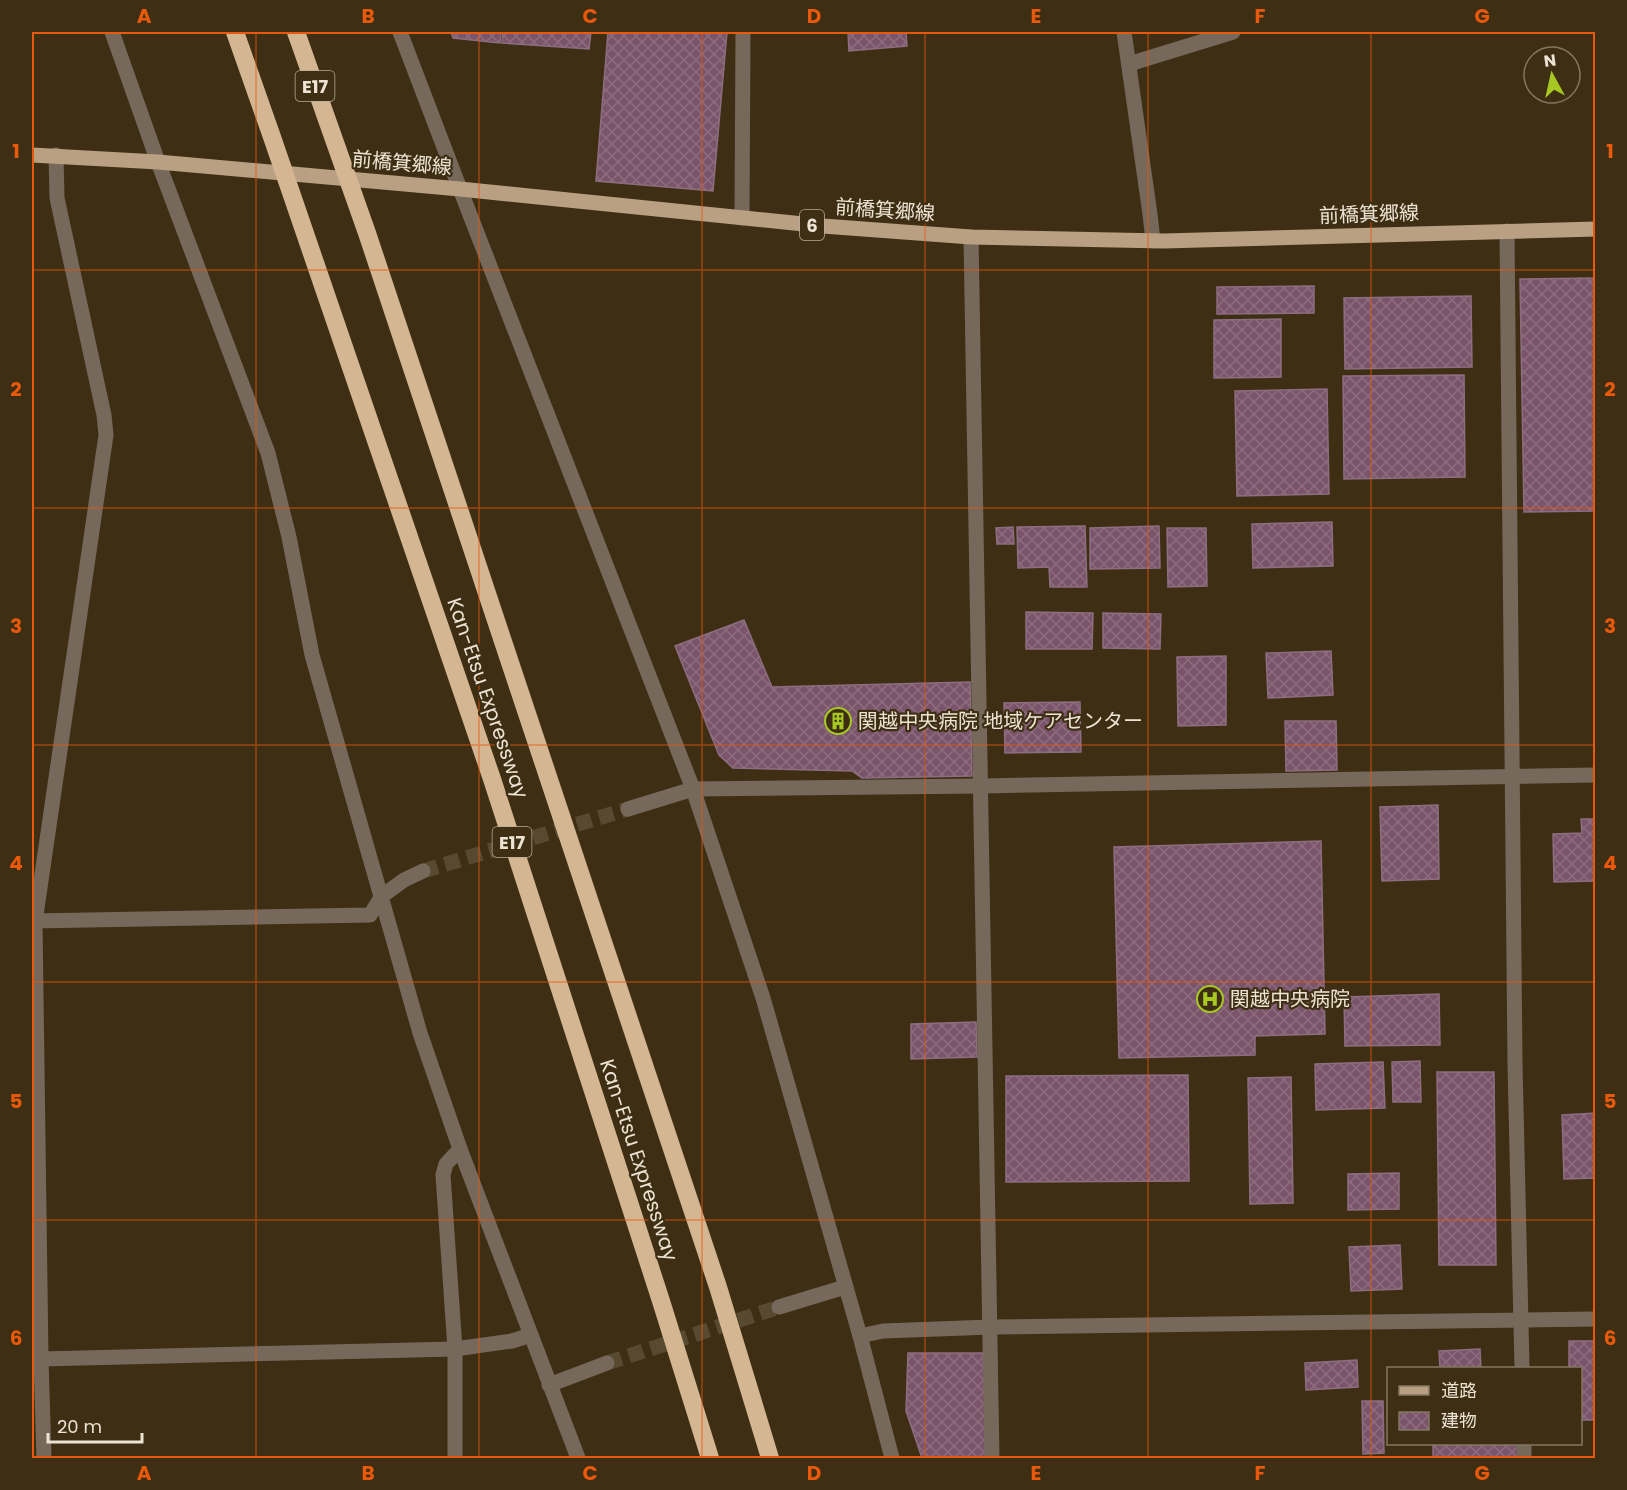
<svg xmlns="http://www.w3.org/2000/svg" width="1627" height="1490" font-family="Poppins,'Noto Sans JP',sans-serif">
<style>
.building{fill:url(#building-cross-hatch);stroke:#8d6e80;stroke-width:1.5}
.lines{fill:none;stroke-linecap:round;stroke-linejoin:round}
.minor-tunnel{stroke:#584a31;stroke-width:15;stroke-dasharray:15 8;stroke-linecap:butt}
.service{stroke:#76695b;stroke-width:15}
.minor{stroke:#76695b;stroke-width:15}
.tertiary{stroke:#76695b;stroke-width:15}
.primary{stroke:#b9a083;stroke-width:15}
.motorway{stroke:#d4b692;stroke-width:18}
.grid{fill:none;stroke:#e8590c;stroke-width:1.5;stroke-opacity:0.55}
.labels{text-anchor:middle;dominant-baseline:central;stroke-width:4.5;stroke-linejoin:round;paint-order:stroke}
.shield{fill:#3e2f14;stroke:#b8ad9a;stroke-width:1.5}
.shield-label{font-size:18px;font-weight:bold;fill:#ece3d3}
.street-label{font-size:20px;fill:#ece3d3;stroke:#3e2f14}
.poi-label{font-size:20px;fill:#ece3d3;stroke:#3e2f14;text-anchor:start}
.neatline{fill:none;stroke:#e8590c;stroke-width:2}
.grid-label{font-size:20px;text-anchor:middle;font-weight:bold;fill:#e8590c}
</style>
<defs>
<pattern id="building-cross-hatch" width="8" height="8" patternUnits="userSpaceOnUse" patternTransform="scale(1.5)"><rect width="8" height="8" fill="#7a546a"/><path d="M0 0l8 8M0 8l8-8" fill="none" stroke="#8d6c7e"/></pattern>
</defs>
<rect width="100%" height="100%" fill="#3e2f14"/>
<g class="building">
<polygon points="451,32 501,32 500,43 453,38"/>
<polygon points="503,32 591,32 589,49 502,43"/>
<polygon points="608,32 727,32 713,191 596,181"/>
<polygon points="848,32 906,32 907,46 849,51"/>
<polygon points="1596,278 1596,511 1524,512 1520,279"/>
<polygon points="1314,286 1314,313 1217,314 1217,287"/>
<polygon points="1471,296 1472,367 1345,369 1344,298"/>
<polygon points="1281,319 1281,377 1214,378 1214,320"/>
<polygon points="1464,375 1465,477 1344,479 1343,376"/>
<polygon points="1327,389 1329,494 1237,496 1235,391"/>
<polygon points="1332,522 1333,566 1253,568 1252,524"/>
<polygon points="1085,526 1087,587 1050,587 1049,567 1018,568 1017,527"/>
<polygon points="1159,526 1160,568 1090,569 1090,528"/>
<polygon points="1013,527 1014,544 997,544 996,528"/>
<polygon points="1167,528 1206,528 1207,586 1168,587"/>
<polygon points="1026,612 1093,613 1092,649 1026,649"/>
<polygon points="1103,613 1161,614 1160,649 1103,648"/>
<polygon points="744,620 772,687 970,682 972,776 862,778 852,771 733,768 719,755 675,646"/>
<polygon points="1331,651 1333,695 1268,698 1266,653"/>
<polygon points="1226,656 1226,725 1178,726 1177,657"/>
<polygon points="1080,702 1081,752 1005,753 1004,703"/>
<polygon points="1285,721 1336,721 1337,770 1286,771"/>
<polygon points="1438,805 1439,879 1382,881 1380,807"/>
<polygon points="1581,819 1596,819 1596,881 1554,882 1553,834 1582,833"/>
<polygon points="1321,841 1325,1034 1255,1036 1255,1055 1119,1058 1114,847"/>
<polygon points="1439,994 1440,1045 1345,1046 1344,997"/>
<polygon points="976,1022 977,1057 911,1059 911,1024"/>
<polygon points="1420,1061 1421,1102 1393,1102 1392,1062"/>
<polygon points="1383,1062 1385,1108 1316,1110 1315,1064"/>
<polygon points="1437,1072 1494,1072 1496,1265 1439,1265"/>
<polygon points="1188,1075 1189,1181 1006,1182 1006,1076"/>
<polygon points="1291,1077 1293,1203 1250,1204 1248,1078"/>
<polygon points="1596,1113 1596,1178 1564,1179 1562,1115"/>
<polygon points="1399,1173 1399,1209 1348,1210 1348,1174"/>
<polygon points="1400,1245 1402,1289 1351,1291 1349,1247"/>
<polygon points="1569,1341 1596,1341 1596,1420 1580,1420 1580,1368 1569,1368"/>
<polygon points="1480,1349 1481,1368 1440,1368 1439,1351"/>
<polygon points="908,1353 983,1353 987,1458 922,1458 906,1411"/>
<polygon points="1357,1360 1358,1387 1306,1390 1305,1363"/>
<polygon points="1362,1401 1383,1401 1384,1453 1363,1454"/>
<rect x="1433" y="1444" width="86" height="14"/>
</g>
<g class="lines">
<g class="minor-tunnel">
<polyline points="423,871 628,809"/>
<polyline points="607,1363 779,1307"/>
</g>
<g class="service">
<polyline points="1507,231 1515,1064 1522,1368"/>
<polyline points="971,237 992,1458"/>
<polyline points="32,1359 41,1359 44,1458"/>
<polyline points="1524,1444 1524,1458"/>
<polyline points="455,1458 455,1349 512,1341 531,1335"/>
</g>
<g class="minor">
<polyline points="112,32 158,162 268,453 289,537 312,655 420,1033 460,1149 578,1458"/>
<polyline points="400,32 460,189"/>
<polyline points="1124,32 1150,214 1153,241"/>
<polyline points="1129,64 1233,32"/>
<polyline points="56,155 57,198 104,415 106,435 35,922 41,1359 455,1349 443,1175 446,1164 460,1149"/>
<polyline points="742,218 743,32"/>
<polyline points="628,809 693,789 981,786 1596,775"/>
<polyline points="32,921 370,915 382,896 404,880 423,871"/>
<polyline points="779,1307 845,1287"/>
<polyline points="860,1336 883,1331 991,1327 1596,1319"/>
<polyline points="549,1385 607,1363"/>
</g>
<polyline class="tertiary" points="460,189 693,789 763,998 860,1336 892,1458"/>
<polyline class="primary" points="32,155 158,162 460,189 823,226 971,237 1164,241 1596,229"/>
<g class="motorway">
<polyline points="235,32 272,137 492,779 661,1301 710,1458"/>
<polyline points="296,32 367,233 718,1287 770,1458"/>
</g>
</g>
<path class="grid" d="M256,32V1458M479,32V1458M702,32V1458M925,32V1458M1148,32V1458M1371,32V1458M32,270H1596M32,508H1596M32,745H1596M32,982H1596M32,1220H1596"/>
<defs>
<symbol id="building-ring" viewBox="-11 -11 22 22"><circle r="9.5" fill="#3e2f14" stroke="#a6c820" stroke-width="1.5"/><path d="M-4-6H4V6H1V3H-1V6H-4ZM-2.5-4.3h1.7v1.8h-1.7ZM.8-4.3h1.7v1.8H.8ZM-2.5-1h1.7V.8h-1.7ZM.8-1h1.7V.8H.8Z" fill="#a6c820"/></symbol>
<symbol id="hospital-ring" viewBox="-11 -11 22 22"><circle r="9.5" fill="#3e2f14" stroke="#a6c820" stroke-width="1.5"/><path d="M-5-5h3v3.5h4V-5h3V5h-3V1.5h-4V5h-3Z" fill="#a6c820"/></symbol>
</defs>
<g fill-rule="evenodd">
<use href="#building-ring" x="823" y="706" width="30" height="30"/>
<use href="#hospital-ring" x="1195" y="984" width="30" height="30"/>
</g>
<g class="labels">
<g class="shield">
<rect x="295.5" y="71" width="39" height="30" rx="4.5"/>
<rect x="800" y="210" width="24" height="30" rx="4.5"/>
<rect x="492.5" y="827" width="39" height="30" rx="4.5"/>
</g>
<g class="shield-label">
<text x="315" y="86">E17</text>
<text x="812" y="225">6</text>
<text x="512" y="842">E17</text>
</g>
<g class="street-label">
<text transform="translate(402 163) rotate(5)">前橋箕郷線</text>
<text transform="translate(885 210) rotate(4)">前橋箕郷線</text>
<text transform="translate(1369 214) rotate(-2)">前橋箕郷線</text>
<text transform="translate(488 698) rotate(71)">Kan-Etsu Expressway</text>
<text transform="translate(639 1160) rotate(72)">Kan-Etsu Expressway</text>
</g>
<g class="poi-label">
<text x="858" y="721">関越中央病院 地域ケアセンター</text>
<text x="1230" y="999">関越中央病院</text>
</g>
</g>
<rect width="1627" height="1490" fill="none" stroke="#3e2f14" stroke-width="66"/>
<rect x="1387" y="1367" width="195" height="78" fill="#3e2f14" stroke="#847760" stroke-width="1.5"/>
<rect x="1399" y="1386" width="30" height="9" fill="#b9a083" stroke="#847760" stroke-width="1.5"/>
<text x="1441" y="1397" font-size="18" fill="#ece3d3">道路</text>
<rect x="1399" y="1412" width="30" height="18" fill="url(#building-cross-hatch)" stroke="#847760" stroke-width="1.5"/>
<text x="1441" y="1427" font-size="18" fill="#ece3d3">建物</text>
<g transform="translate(1552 75) rotate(352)"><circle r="28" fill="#3e2f14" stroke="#847760" stroke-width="1.5"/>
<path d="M0-4.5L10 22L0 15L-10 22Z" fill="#a6c820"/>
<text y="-9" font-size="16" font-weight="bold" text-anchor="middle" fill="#ece3d3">N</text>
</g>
<path d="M48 1433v9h94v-9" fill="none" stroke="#ece3d3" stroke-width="3"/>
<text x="57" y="1433" font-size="18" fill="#ece3d3" stroke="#3e2f14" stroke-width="4.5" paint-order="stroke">20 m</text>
<rect x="33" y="33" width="1561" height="1424" class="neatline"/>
<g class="grid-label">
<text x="144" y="23">A</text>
<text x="368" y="23">B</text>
<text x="590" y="23">C</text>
<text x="814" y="23">D</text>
<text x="1036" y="23">E</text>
<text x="1260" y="23">F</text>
<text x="1482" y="23">G</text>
<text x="16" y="158">1</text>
<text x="1610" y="158">1</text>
<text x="16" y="396">2</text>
<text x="1610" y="396">2</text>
<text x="16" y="633">3</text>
<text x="1610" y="633">3</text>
<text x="16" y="870">4</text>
<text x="1610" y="870">4</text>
<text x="16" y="1108">5</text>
<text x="1610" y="1108">5</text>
<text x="16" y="1345">6</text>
<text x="1610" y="1345">6</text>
<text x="144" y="1480">A</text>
<text x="368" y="1480">B</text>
<text x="590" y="1480">C</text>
<text x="814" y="1480">D</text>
<text x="1036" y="1480">E</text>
<text x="1260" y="1480">F</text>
<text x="1482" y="1480">G</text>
</g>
</svg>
